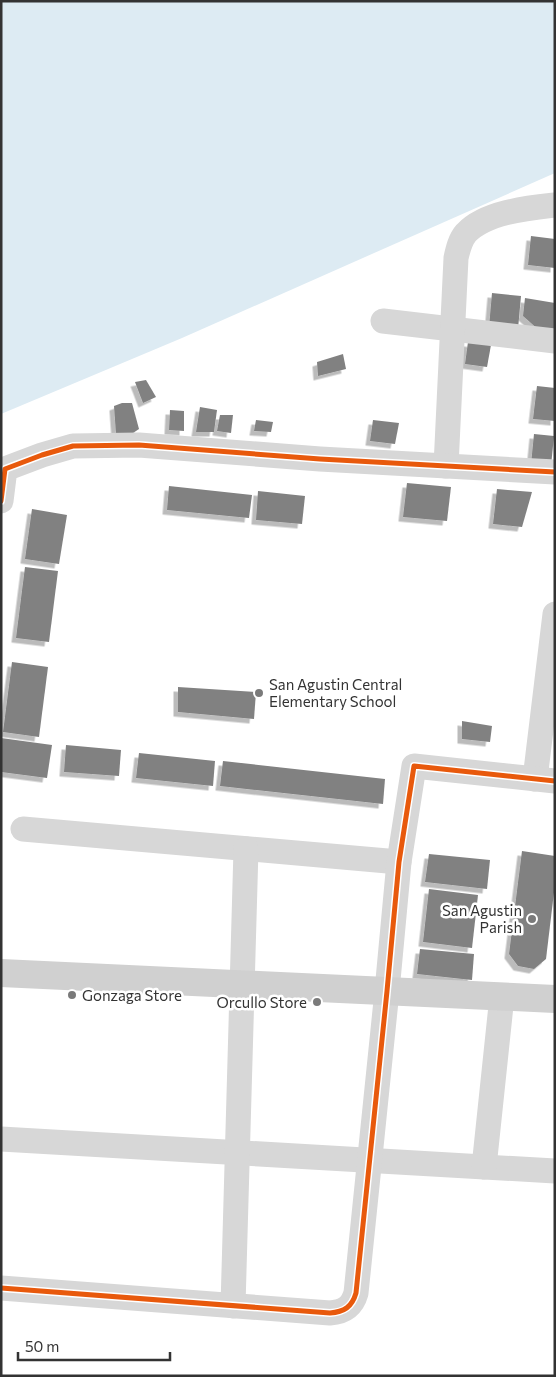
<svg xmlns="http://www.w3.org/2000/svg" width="556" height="1377" font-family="Commissioner,sans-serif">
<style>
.water{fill:#ddebf3}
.building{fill:#818181;filter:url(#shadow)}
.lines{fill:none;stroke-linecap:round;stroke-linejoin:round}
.street{stroke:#d7d7d7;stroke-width:25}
.secondary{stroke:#d0d0d0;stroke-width:28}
.cycleway-casing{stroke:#fff;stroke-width:8}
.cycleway{stroke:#e8590c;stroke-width:5}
.poi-dot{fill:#7a7a7a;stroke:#fff;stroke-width:2}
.labels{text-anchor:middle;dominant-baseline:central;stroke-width:5;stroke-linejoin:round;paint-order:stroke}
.poi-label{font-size:15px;fill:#333;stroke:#fff;text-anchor:start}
</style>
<defs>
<filter id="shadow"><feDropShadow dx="-4.5" dy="4.5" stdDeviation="0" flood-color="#0004"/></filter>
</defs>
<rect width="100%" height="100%" fill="#fff"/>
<polygon class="water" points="1,1 555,1 555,173 182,338 1,414"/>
<g class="building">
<polygon points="531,236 555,239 555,268 528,265"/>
<polygon points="492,293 521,296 518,329 489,327"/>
<polygon points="525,298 555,303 555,332 540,331 523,316"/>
<polygon points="468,342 491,345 487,367 465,364"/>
<polygon points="343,354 346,369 318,376 317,362"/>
<polygon points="146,380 156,397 143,403 135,382"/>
<polygon points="537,386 555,388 555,421 533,419"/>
<polygon points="122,403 132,403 139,429 130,435 116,434 114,406"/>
<polygon points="200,407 217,410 214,432 196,432"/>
<polygon points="170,410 184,411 184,431 169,430"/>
<polygon points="220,415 233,415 231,433 217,431"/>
<polygon points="256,420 273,422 271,432 254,431"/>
<polygon points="373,420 399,423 395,444 370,441"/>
<polygon points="534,434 554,436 551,466 531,464"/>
<polygon points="407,483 451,487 447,521 403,517"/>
<polygon points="169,486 252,495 249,518 167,510"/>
<polygon points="497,489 532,492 522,527 493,524"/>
<polygon points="258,491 305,496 302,524 256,520"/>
<polygon points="32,509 67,515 59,564 25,559"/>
<polygon points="25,567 58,571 49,642 16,638"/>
<polygon points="12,662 48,667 39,737 3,732"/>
<polygon points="178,687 256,692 254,719 178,712"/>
<polygon points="462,721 492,726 490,742 462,739"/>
<polygon points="1,738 52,745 47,778 1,772"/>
<polygon points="66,745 121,750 119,776 64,772"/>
<polygon points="139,753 215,761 213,786 136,778"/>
<polygon points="223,761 385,779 383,804 220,786"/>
<polygon points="522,851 555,856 555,884 546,959 534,969 518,966 509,954"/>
<polygon points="429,854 490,860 487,889 425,882"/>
<polygon points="429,889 478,895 472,948 423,942"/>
<polygon points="420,949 474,954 472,980 417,974"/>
</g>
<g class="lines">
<g class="street">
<polyline points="383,321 555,341"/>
<path d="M446,466L456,258C458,249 460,240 466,233C486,212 528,208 555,205"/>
<polyline points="1,501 5,469 42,455 73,446 139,445 320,459 555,472"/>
<polyline points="535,779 555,614"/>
<polyline points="23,829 399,862"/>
<polyline points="1,1139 555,1171"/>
<polyline points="484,1167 502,996"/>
<path d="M1,1288L330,1313C344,1312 352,1307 356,1293L387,991L399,862L414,766L555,781"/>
<polyline points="233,1306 246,849"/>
</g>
<polyline class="secondary" points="1,973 555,999"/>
<defs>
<g id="cycleway">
<polyline points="1,501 5,469 42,455 73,446 139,445 320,459 555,472"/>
<path d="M1,1288L330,1313C344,1312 352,1307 356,1293L387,991L399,862L414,766L555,781"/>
</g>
</defs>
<use href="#cycleway" class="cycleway-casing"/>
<use href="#cycleway" class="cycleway"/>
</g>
<g class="poi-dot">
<circle cx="259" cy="693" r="5"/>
<circle cx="532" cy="919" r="5"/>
<circle cx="72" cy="995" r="5"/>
<circle cx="317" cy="1002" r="5"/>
</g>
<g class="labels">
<g class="poi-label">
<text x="269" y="684">San Agustin Central<tspan x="269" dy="17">Elementary School</tspan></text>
<text x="522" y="910" text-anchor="end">San Agustin<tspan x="522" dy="17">Parish</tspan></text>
<text x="82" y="995">Gonzaga Store</text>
<text x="307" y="1002" text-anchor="end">Orcullo Store</text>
</g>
</g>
<rect width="556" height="1377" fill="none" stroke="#333333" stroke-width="5"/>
<path d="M18 1352v8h152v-8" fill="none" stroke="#333333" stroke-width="2.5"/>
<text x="25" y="1352" font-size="15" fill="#333333" stroke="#ffffff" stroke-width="4" paint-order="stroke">50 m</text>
</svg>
